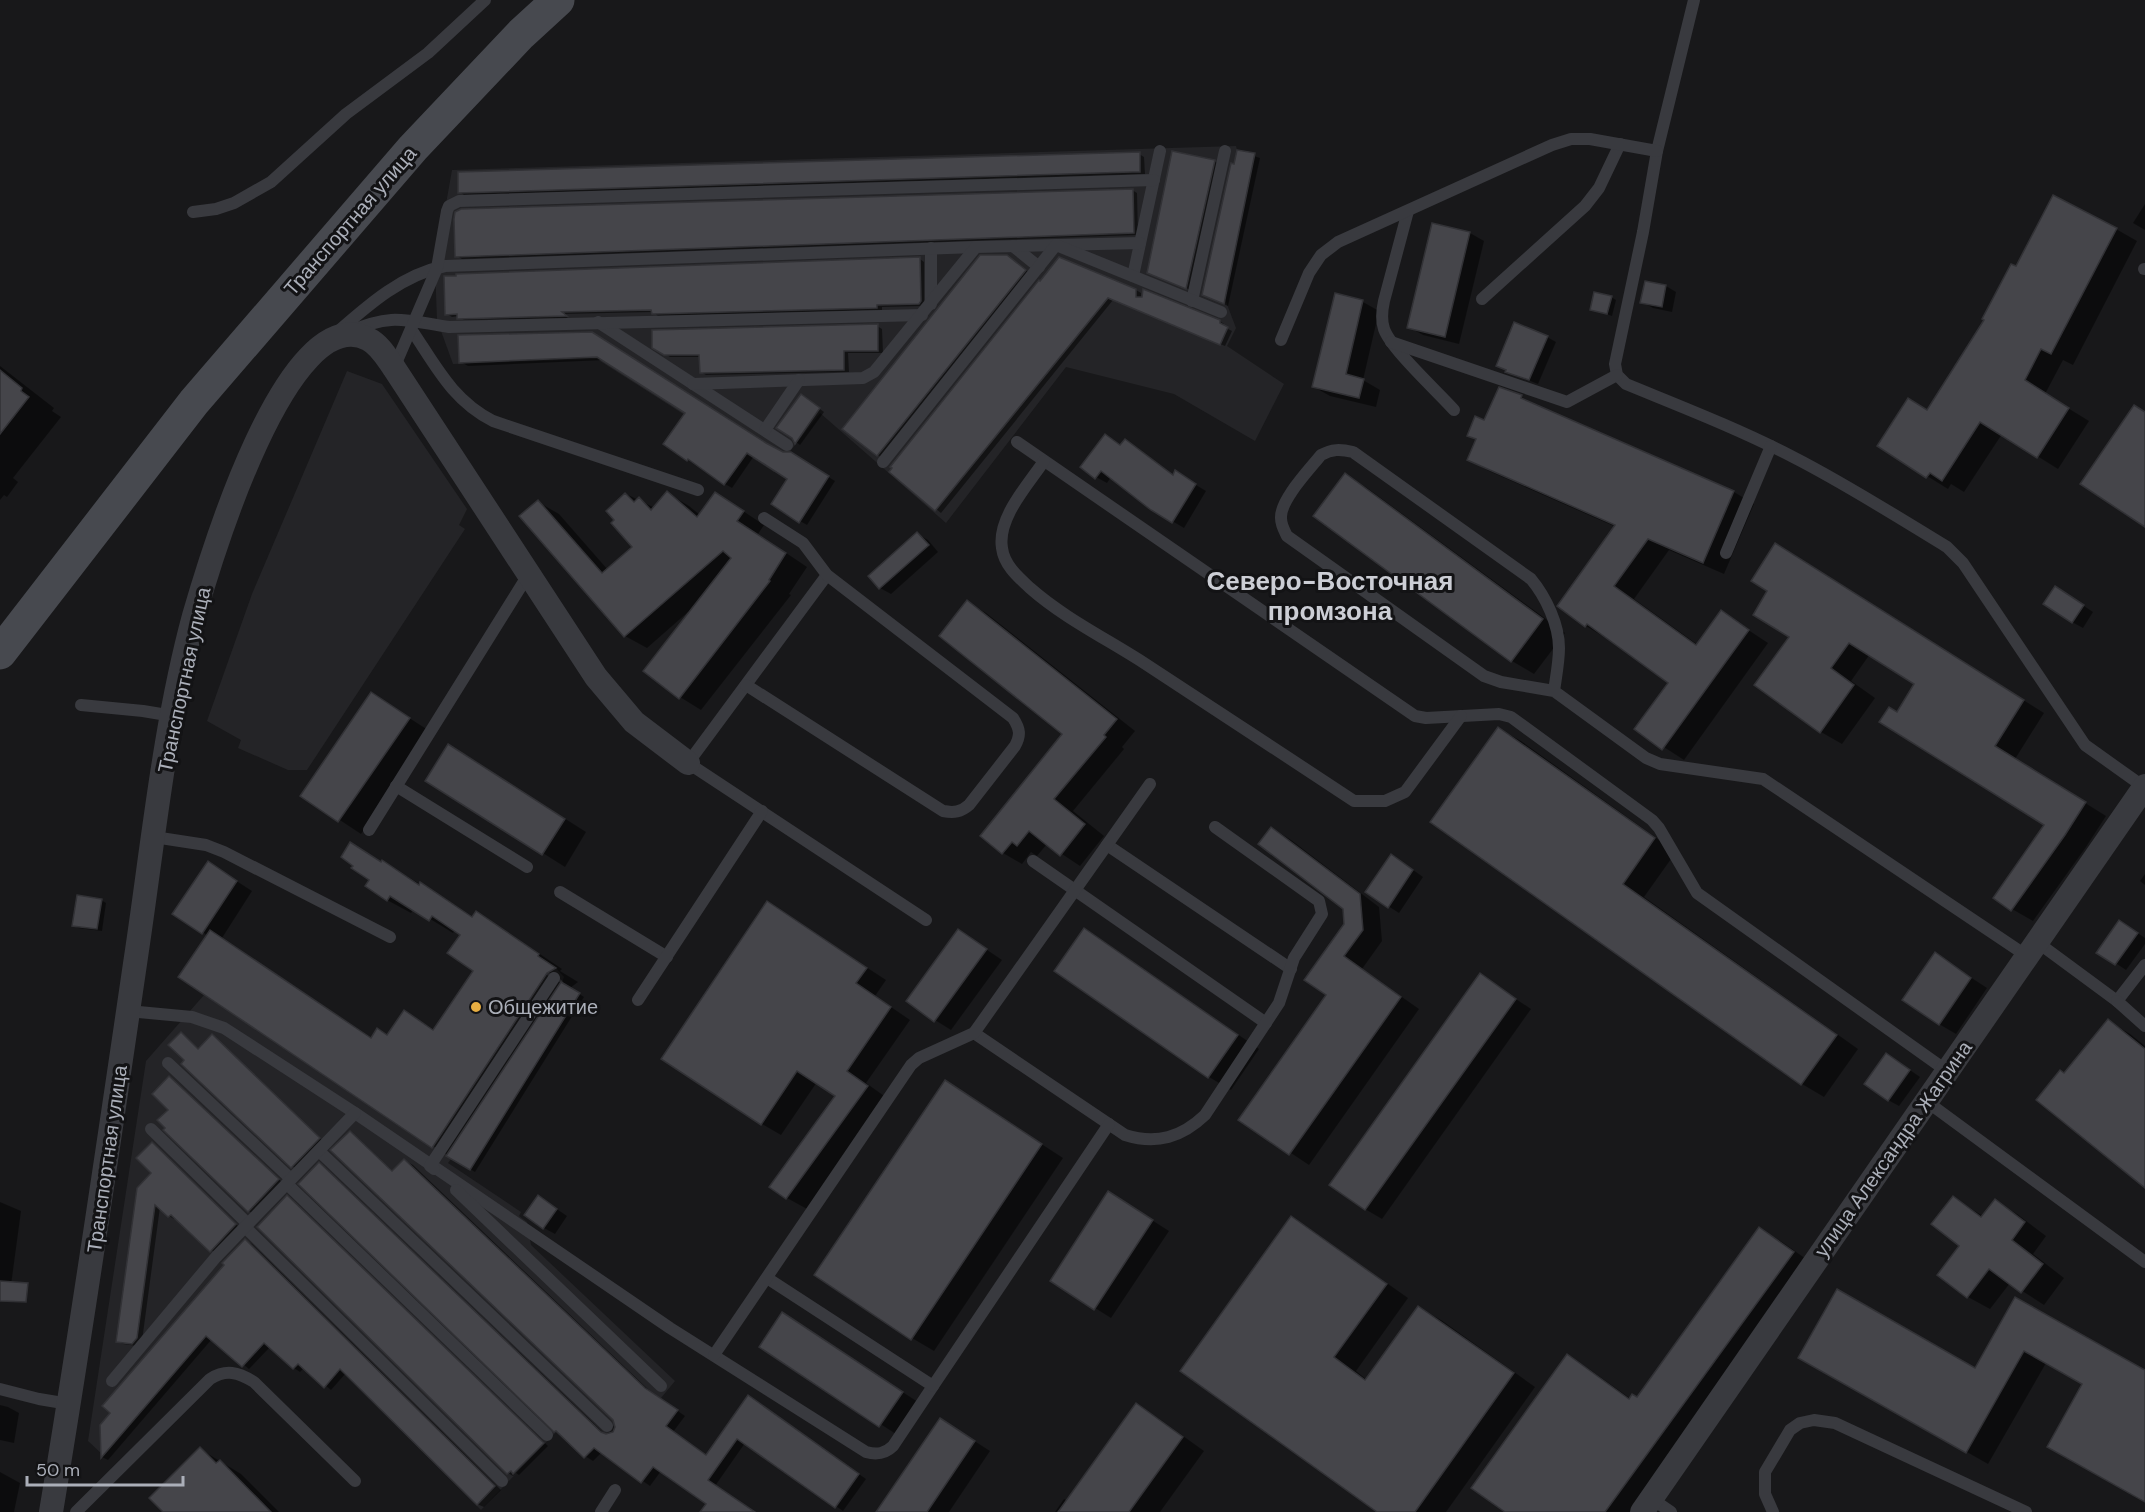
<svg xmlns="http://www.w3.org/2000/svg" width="2145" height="1512" font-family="'DM Sans',sans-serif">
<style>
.built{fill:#242427}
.shadow{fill:#0007;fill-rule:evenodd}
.building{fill:#45454a;stroke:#323236;stroke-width:1.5}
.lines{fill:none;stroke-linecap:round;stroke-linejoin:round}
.lane{stroke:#393a3f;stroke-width:12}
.street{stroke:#393a3f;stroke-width:24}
.secondary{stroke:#47494f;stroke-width:33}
.poi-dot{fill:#e8ae42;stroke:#131315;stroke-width:2}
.labels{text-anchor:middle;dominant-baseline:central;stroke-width:6;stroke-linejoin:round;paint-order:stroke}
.street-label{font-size:20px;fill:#abafb9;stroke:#131315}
.poi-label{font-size:20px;fill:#abafb9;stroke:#131315;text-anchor:start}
.district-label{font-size:26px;font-weight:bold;fill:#ccced5;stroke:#131315}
</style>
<rect width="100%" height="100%" fill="#18181a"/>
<g class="built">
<polygon points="1236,146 1237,150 1255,153 1225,299 1236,328 1227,346 1284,384 1255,441 1174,394 1066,367 946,523 820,413 774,472 597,359 453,364 437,320 435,266 452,170"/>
<polygon points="347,371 382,384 467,509 459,525 465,529 307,770 288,770 238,748 241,740 207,721 252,594"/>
<polygon points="538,956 556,968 564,977 562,982 580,993 470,1170 451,1159 448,1163 521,1212 519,1216 527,1222 531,1245 675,1381 661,1398 659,1397 636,1429 621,1418 584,1458 556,1432 481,1510 253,1282 103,1455 88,1441 146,1061 204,995 415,1137"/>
</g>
<g class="shadow">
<polygon points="1238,151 1260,158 1228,306 1208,297"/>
<polygon points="1139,154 1144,157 1145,174 464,195 460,192"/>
<polygon points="1214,161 1219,164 1191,290 1153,275"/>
<polygon points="1132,190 1137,193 1138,235 462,259 457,256"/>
<polygon points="2145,204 2145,230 2133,223"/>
<polygon points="1433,225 1470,233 1484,241 1459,344 1423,335 1409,327"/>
<polygon points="2116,229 2137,241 2073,365 2063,360 2045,394 2089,421 2058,469 2002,434 1964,492 1951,484 1948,489 1879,446 1928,411 2017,268"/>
<polygon points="920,259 924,262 924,306 882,307 882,310 658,316 653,312 562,314 568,318 464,320 459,316 452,317 447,314"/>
<polygon points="1012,259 1030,273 882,458 844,429"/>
<polygon points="1039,282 1136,290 1141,293 1141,302 1220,321 1224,324 1224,327 1232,331 1225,346 1113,300 941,513 891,472"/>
<polygon points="1666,286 1676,292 1672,312 1653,308 1642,302"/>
<polygon points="1336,295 1363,302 1379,311 1363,380 1380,390 1376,407 1330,396 1314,387"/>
<polygon points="1611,297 1616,300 1612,316 1592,309"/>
<polygon points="877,326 882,329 883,353 848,353 849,372 706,375 701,372 701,357 670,357 654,347"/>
<polygon points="592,333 783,454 791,454 835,481 807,525 800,521 789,478 754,456 732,488 725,484 688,459 687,413 605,360 468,366 461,362"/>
<polygon points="1547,337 1556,342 1538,384 1507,372"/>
<polygon points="0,366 54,408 52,411 61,417 13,478 18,482 7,497 4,495 0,500"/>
<polygon points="1499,389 1522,397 1539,407 1734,492 1754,504 1724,574 1669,550 1634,599 1698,645 1721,612 1768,643 1684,760 1636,729 1670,682 1606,638 1586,626 1616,527 1489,471 1468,459 1477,440 1469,435 1485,422"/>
<polygon points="806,399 824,412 800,445 796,442"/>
<polygon points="1116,442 1121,446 1136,447 1174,476 1176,473 1206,491 1184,528 1152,509 1111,477 1107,483 1096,477"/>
<polygon points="1345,475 1367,488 1565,633 1534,674 1512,661 1315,516"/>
<polygon points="667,493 689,506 700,515 737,507 764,525 758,534 807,567 789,594 791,595 701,710 680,697 690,613 688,612 647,648 625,636 538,502 559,514 608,570 634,547 626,494 655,508"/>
<polygon points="917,534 928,540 938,552 891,594 880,588"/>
<polygon points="1796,557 2044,713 2015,759 2106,816 2086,847 2033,921 2012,909 2046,825 1897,714 1916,683 1870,654 1851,681 1875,698 1842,744 1821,732 1791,637"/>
<polygon points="2066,594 2093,612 2083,628 2072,622"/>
<polygon points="967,602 986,613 1135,731 1122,747 1124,749 1073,811 1104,836 1080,866 1047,844 1037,856 1031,852 1022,864 1003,853 1064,733"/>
<polygon points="372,694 431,732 361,834 302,795"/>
<polygon points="1499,729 1521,741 1676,852 1644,897 1858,1049 1824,1097 1802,1084 1432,822"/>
<polygon points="471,759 586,832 565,867 427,780"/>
<polygon points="1272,828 1291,840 1379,907 1382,941 1362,969 1419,1009 1309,1165 1240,1119 1328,995 1346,924 1344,909"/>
<path d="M351,844L444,898L473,917L476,913L500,927L562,969L560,971L578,982L570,988L584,997L475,1172L433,1146L203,932L224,873L252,891L222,938L372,1038L388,1036L405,1012L435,1030L475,971L462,934L455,930L453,933L414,909L411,913L387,900L371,880ZM541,968L563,981V984L540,971Z"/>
<polygon points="1402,862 1423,877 1399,913 1388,906"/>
<polygon points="2145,874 2145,885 2140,881"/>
<polygon points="101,900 106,903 102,931 78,928 74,925"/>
<polygon points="768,903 886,980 875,996 910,1020 866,1083 887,1098 807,1209 787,1198 837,1096 817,1082 781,1135 762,1124"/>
<polygon points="2130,928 2145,938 2145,944 2126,970 2099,952"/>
<polygon points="1084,930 1106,943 1259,1049 1231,1090 1209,1077 1056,971"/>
<polygon points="959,931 1002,960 951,1030 935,1020"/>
<polygon points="1935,954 1987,988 1956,1034 1939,1024"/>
<polygon points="1480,975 1531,1009 1382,1219 1365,1209"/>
<polygon points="2108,1021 2130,1034 2145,1046 2145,1186 2065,1075"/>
<polygon points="181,1034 199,1050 217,1039 323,1141 297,1169 292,1166 186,1060"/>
<polygon points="1897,1061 1920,1077 1899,1106 1888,1100"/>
<polygon points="170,1078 283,1183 253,1214 249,1211 170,1110"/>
<polygon points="946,1082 1063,1158 934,1351 912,1338"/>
<polygon points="350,1133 358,1138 394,1172 405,1161 413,1165 653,1394 685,1416 673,1432 707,1456 756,1402 866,1479 843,1511 745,1443 715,1486 753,1512 702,1512 708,1504 661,1471 650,1486 602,1452 593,1461 585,1456 319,1164 327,1169 606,1435 614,1433 617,1428 614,1419"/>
<polygon points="152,1143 240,1228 215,1253 176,1217 174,1219 169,1216 160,1207 142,1341 137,1346 123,1344 118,1342 153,1173"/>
<polygon points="539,1197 567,1216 555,1234 544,1228"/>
<polygon points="1953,1198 1983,1216 1995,1201 2017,1214 2046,1236 2033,1254 2064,1278 2044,1305 2010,1283 1990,1309 1968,1297 1939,1275 1961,1246"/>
<polygon points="292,1200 548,1446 519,1475 516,1473 513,1476 508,1473 259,1227"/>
<polygon points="0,1202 21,1211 9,1300 0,1299"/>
<polygon points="1125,1203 1169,1231 1111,1318 1052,1281"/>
<polygon points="1291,1218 1313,1231 1408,1298 1356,1371 1367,1380 1419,1308 1441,1320 1535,1387 1446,1512 1380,1512"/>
<polygon points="1760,1229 1782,1242 1816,1266 1636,1512 1507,1512 1567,1356 1589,1369 1631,1399 1637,1399"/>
<polygon points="245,1241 252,1244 501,1490 484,1507 477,1504 346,1373 331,1390 304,1368 300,1372 294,1368 270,1347 249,1369 212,1339 108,1460 102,1457 102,1425"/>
<polygon points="2016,1299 2145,1372 2145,1500 2084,1384 2046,1363 1988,1464 1800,1357 1976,1370"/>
<polygon points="783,1314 924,1406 902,1438 761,1346"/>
<polygon points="0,1405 8,1407 19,1413 14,1443 0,1440"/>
<polygon points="1136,1405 1158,1418 1204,1451 1160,1512 1055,1512 1064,1499 1068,1501"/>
<polygon points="940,1419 990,1451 949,1512 878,1512"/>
<polygon points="200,1449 241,1474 279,1512 165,1512"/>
<polygon points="0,1472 20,1483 14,1512 0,1512"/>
</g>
<g class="building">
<polygon points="1237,150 1255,153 1224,304 1202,295 1231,163 1234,164"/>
<polygon points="1172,151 1215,160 1186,289 1147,273"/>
<polygon points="1140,152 1140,172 1132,172 458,193 458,172"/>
<polygon points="1133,189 1134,233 455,257 454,219 455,212 461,209"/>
<polygon points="2053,195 2117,228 2051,354 2041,349 2025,380 2069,408 2037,458 1980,422 1942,481 1930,473 1926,478 1877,446 1908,398 1927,410 1984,320 1982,319 2011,264 2016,266"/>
<polygon points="1432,223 1470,232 1445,337 1407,328"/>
<polygon points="980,255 1007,255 1026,270 877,456 842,429"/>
<polygon points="920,257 921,301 919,304 877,305 877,308 652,314 651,310 562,312 567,316 457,319 457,314 445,315 444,276 456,276 456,274"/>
<polygon points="1059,257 1136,289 1136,297 1142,297 1143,289 1220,320 1220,323 1228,327 1220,345 1108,298 935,511 889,472 892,468 890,467 1039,280 1040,281"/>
<polygon points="1645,281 1666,285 1662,307 1640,303"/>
<polygon points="1594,292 1612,296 1607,314 1590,310"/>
<polygon points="1335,293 1363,300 1346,374 1364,379 1359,398 1312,387"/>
<polygon points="1514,322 1548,336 1529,380 1505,372 1506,370 1496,366"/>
<polygon points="878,324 878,351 844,351 844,370 700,373 699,355 664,355 652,348 652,330"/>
<polygon points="592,332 766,443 783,452 791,452 829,476 799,523 771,504 787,479 747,453 724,485 688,459 687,461 663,444 685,413 597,357 459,363 458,335"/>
<polygon points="0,370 22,388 21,391 29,397 0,434"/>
<polygon points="1499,387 1522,395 1521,398 1734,491 1703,563 1648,539 1614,586 1696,645 1721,610 1749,630 1662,750 1634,729 1668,683 1587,624 1585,627 1557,606 1615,525 1467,460 1476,439 1467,436 1475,416 1484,420"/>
<polygon points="801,394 820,408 795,444 792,438 776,428"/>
<polygon points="2134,405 2145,412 2145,527 2080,484"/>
<polygon points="1105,434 1120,445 1125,439 1173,475 1175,470 1196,484 1172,523 1151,510 1101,471 1095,479 1080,467"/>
<polygon points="1345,473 1543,619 1511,662 1313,516"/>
<polygon points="667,491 697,517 715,492 744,511 737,521 786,553 769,580 770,581 679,699 643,671 731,558 723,551 624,637 519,516 538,500 602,573 632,547 611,523 614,520 606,511 625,493 634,502 639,497 651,510"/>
<polygon points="917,532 929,545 879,589 868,576"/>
<polygon points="1775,543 2024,700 1995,746 2086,802 2065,835 2011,911 1993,898 2044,825 1879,722 1889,707 1897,712 1914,684 1849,643 1831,668 1854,685 1820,733 1754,685 1789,637 1753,615 1767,591 1751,581"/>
<polygon points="2055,586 2084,605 2072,623 2043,604"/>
<polygon points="967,600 1117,719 1104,735 1106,737 1054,799 1085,824 1060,856 1029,831 1017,846 1012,842 1002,854 980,836 1062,734 939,636"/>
<polygon points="371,692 410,718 338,822 300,796"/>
<polygon points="1498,727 1655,838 1623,884 1837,1035 1801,1085 1430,822"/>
<polygon points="448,744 565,819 542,855 425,781"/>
<polygon points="1271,827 1360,894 1363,930 1344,956 1401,997 1289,1155 1238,1120 1326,995 1304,980 1344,924 1343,909 1258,844"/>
<polygon points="350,842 381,862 382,860 419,885 420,882 472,917 476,911 539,954 538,956 556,968 547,973 432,1148 178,977 210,930 371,1038 377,1028 387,1035 404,1010 433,1030 473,971 447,953 460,935 432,916 429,921 390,896 387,901 365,886 369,880 351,868 353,866 341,857"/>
<polygon points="1391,854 1413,870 1388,908 1365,892"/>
<polygon points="208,861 237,881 202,934 172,914"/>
<polygon points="77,895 102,899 97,929 72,926"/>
<polygon points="767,901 867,968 856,983 891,1007 847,1071 868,1086 786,1199 769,1187 835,1096 797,1071 761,1125 661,1059"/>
<polygon points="2119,920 2138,933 2115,965 2096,953"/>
<polygon points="1084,928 1238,1035 1208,1078 1054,971"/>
<polygon points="958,929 987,949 934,1022 906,1001"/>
<polygon points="1935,952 1971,978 1939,1025 1902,1000"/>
<polygon points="1480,973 1516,999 1365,1210 1329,1185"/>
<polygon points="561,982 580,993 470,1170 446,1156"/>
<polygon points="2108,1019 2145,1049 2145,1188 2036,1100 2060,1070 2064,1073"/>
<polygon points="181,1032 198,1049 212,1034 320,1138 291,1168 181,1064 184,1060 168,1045"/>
<polygon points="1886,1053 1910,1070 1888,1101 1864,1084"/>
<polygon points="169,1076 279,1179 248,1212 163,1130 165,1128 157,1120 168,1110 152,1094"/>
<polygon points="945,1080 1042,1144 911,1340 814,1275"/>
<polygon points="350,1131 392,1171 404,1159 645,1388 678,1410 666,1426 706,1455 748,1395 859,1474 835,1508 737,1439 708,1480 755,1512 700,1512 706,1504 653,1467 641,1483 594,1448 584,1458 556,1431 554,1432 298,1184 319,1162 601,1432 606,1434 613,1432 615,1427 613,1420 330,1150"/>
<polygon points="152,1142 236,1224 210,1252 171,1215 168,1217 155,1205 137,1338 132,1344 116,1342 137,1188 151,1173 136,1158"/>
<polygon points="1108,1191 1153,1220 1094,1310 1050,1281"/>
<polygon points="287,1195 544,1443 513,1474 511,1471 507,1474 257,1227"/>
<polygon points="538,1195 557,1209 543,1229 524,1215"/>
<polygon points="1953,1196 1981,1217 1995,1199 2025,1222 2012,1240 2043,1264 2021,1293 1989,1269 1967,1298 1937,1275 1959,1246 1931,1224"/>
<polygon points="1291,1216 1387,1284 1334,1357 1365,1380 1418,1306 1514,1373 1415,1512 1377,1512 1180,1371"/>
<polygon points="1759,1227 1794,1252 1605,1512 1505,1512 1471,1488 1567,1354 1629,1399 1632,1394 1637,1397"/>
<polygon points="245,1239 495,1486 477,1505 340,1369 324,1388 298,1364 293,1369 264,1343 242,1367 206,1336 101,1458 100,1425 110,1413 102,1406 224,1265 222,1263"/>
<polygon points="0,1281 28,1283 26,1302 0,1301"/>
<polygon points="1837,1289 1975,1368 2015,1297 2145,1370 2145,1502 2047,1447 2082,1384 2024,1351 1966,1453 1798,1358"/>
<polygon points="782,1312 903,1392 879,1427 759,1347"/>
<polygon points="1136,1403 1183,1437 1129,1512 1058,1512"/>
<polygon points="940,1418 975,1441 927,1512 876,1512"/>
<polygon points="200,1447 216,1463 220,1460 271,1512 163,1512 149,1498"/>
</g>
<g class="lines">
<g class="lane">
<path d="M1694,0L1657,151L1643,232L1615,364L1617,375L1626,384C1682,407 1739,429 1793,457C1846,484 1896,516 1947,547L1963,563L2085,745L2144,787"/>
<path d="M1408,211L1384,301C1382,310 1381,320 1384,329C1391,349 1438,392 1454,410"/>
<polyline points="193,212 216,209 234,203 271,182 346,114 428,53 485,0"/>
<polyline points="1013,246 1039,267"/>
<polyline points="2144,269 2145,269"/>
<polyline points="1133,276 1160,151"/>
<polyline points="1482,299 1585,206 1599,188 1620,144"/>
<polyline points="1192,301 1225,151"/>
<polyline points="931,304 931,248"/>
<polyline points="598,322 787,445"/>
<path d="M411,329C436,366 452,400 493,421L698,490"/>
<path d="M348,332C393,313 403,320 449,327L922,315"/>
<path d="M334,335C367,306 401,275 445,266L976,247"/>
<polyline points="1281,340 1309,273 1321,255 1338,242 1552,145 1571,139 1590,139 1657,151"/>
<polyline points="1391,342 1567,402 1617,375"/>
<polyline points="394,368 437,268 447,211 449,206 459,201 1154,180"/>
<polyline points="693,384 863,378 874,372 976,247 1140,243"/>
<polyline points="765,430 799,380"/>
<polyline points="1017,442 1415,716 1426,718 1499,714 1511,717 1652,820 1659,828 1697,893 1947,1071"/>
<path d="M1044,461C1028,485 997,518 1002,548C1004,565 1018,577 1030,588C1064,618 1107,639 1144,663C1215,709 1284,755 1354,801H1385L1405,792L1461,716"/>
<polyline points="883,462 1056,245 1221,312"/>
<polyline points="1726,553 1771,446"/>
<polyline points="827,575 688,763 926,920"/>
<path d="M746,685L943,811C954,813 961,812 969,805L1015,746C1021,735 1020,729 1013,718L827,575L803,543L764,518"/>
<path d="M1554,691C1556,677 1559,662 1559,648C1559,625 1546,597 1531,579L1353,452C1340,449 1332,449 1321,455C1309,470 1280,500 1281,518C1281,525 1284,530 1287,536L1484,676L1501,682L1554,691L1646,758L1660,764L1763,779L2027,956"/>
<polyline points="81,705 143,711 173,716"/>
<polyline points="396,786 527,867"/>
<polyline points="369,830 528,575"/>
<polyline points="154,837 206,845 224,852 390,937"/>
<polyline points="1107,845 1291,969"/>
<polyline points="1033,861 1266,1023"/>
<polyline points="560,892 667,957"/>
<polyline points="2037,942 2117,1001 2145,965"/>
<polyline points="638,1000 762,811"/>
<polyline points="2117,1001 2145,1026"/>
<path d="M128,1011L192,1017L224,1028L355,1113L670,1328L866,1452C877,1455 885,1454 893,1446L933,1386"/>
<path d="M974,1033L1125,1135C1157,1145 1182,1137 1205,1115L1279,1003L1294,958L1322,914L1319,901L1215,827"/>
<polyline points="168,1063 291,1179"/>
<polyline points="1926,1101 2145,1262"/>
<polyline points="151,1129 248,1224"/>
<polyline points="319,1151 607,1426"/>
<polyline points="434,1169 430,1166 554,978"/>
<polyline points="287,1184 547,1435"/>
<polyline points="456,1190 661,1386"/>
<polyline points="245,1227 502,1481"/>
<polyline points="767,1278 933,1386 1109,1124"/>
<polyline points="714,1355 911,1065 919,1058 974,1033 1150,784"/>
<polyline points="112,1381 216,1257 355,1113"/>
<polyline points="0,1389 39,1399 69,1404"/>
<polyline points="1652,1499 1671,1512"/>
<path d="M76,1512L210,1379C226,1369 238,1372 254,1382L355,1481"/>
<polyline points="601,1512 615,1490"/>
<polyline points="1773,1512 1765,1494 1765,1472 1790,1430 1800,1423 1814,1420 1835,1423 2026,1512"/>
</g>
<g class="street">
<path d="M51,1512C82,1327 109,1142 136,957C153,844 164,727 194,616C209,564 287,298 368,339C380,345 387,358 394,368L596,677L634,722L688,763"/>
<polyline points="1642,1512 2145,786"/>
</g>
<polyline class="secondary" points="0,653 194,402 413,148 521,34 558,0"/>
</g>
<circle class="poi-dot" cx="476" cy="1007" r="6"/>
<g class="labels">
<g class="street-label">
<text transform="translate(350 221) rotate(-49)">Транспортная улица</text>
<text transform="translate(184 680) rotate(-78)">Транспортная улица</text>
<text transform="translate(1893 1149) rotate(-55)">улица Александра Жагрина</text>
<text transform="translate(107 1159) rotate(-82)">Транспортная улица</text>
</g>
<g class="poi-label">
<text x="488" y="1007">Общежитие</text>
</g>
<g class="district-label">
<text x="1330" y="581">Северо-Восточная<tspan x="1330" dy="30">промзона</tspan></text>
</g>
</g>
<path d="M27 1476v9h156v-9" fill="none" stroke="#abafb9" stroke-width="3"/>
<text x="36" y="1476" font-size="18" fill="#abafb9" stroke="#131315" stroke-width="4.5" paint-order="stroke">50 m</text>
</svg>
